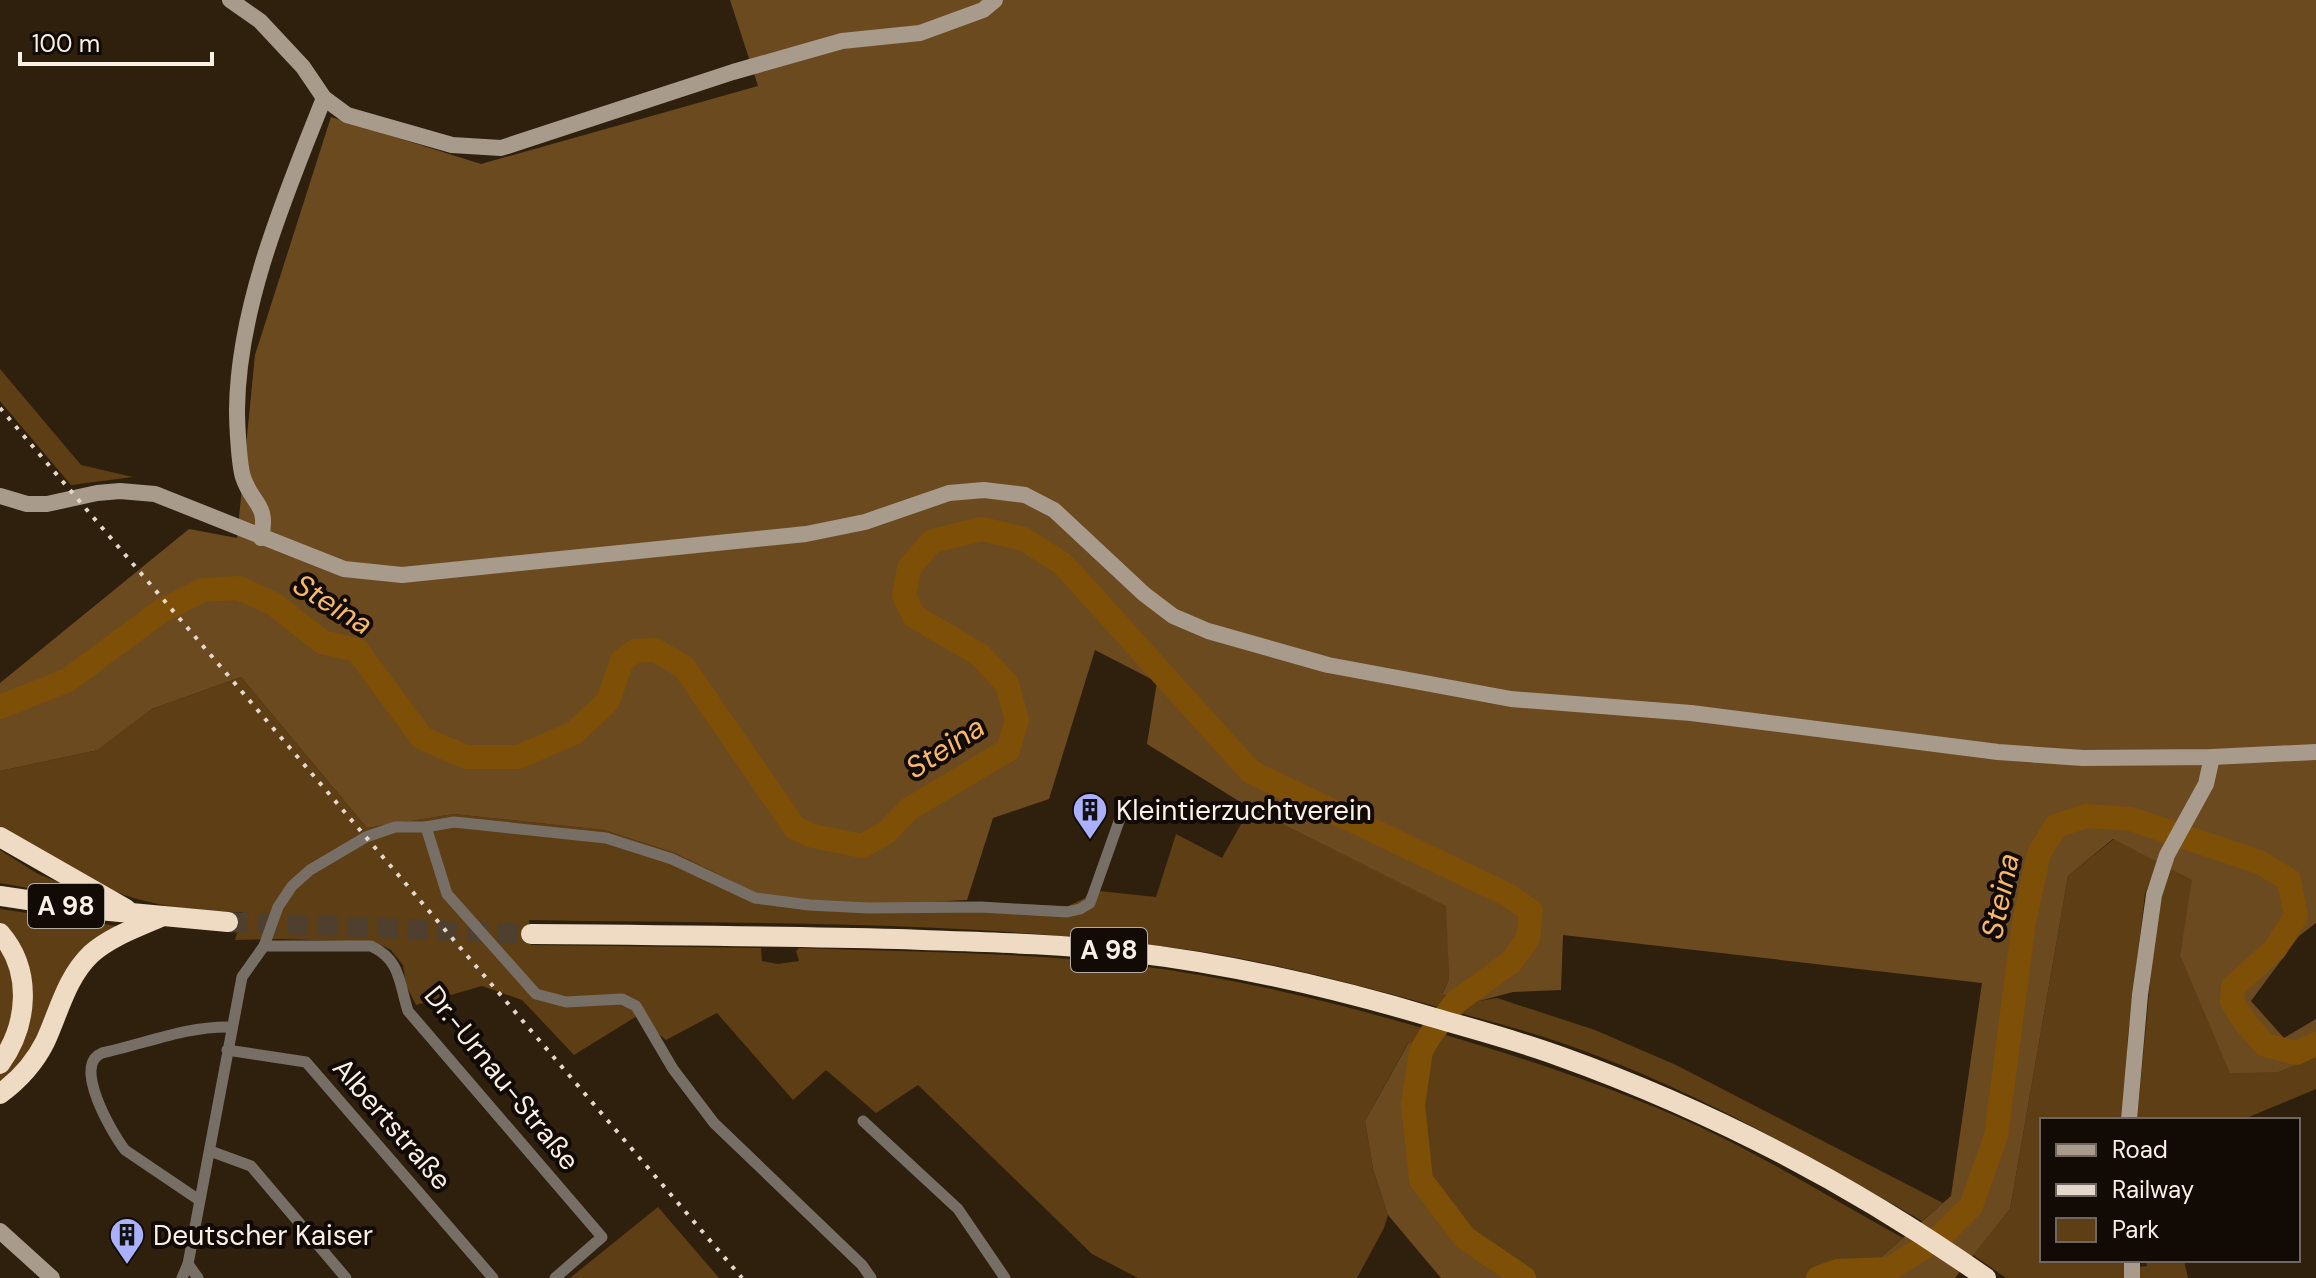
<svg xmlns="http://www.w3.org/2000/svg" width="2316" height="1278" font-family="'DM Sans',sans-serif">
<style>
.green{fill:#5e3e14}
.forest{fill:#6c4a20}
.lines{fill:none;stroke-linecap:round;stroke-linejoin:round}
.river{stroke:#7d4f07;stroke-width:24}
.highway-tunnel{stroke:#4e3f2e;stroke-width:20;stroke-dasharray:20 10;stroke-linecap:butt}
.street{stroke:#776f66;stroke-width:11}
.secondary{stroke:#a89b8c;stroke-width:16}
.highway{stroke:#efdbc4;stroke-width:20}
.rail{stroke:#e4d8cd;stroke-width:4;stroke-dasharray:4 8;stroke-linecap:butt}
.labels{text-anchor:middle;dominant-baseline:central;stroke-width:8;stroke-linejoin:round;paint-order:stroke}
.shield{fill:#120b05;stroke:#b5aba2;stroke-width:2}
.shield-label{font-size:26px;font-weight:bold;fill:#fbf0e5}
.poi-label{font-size:28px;fill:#fbf0e5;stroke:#120b05;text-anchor:start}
.street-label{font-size:28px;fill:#fbf0e5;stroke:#120b05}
.water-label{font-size:30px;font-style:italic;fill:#f9b768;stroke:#120b05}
</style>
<rect width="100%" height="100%" fill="#2f200e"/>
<g class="green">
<polygon points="0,369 81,465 133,477 71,485 0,401"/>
<path d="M241,677L367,828L454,814L604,830L675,853L758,894L1068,906L1085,898L1090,890L1156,897L1176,834L1222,858L1250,808L1447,906L1449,981L1442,993L1479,1001L1497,998L1595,1030L1676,1065L1943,1203L1922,1221C1803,1153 1682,1082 1550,1039C1514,1027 1476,1018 1438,1007C1352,983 1265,960 1176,948C962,920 745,924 529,920L531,945L761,948L762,961L778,964L799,961L796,951L799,948C910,952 1022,952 1132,965C1237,978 1338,1003 1439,1033C1527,1059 1612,1087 1696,1125C1767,1158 1834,1200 1903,1238L1879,1259L1806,1278H1536L1436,1208L1408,1139L1409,1041L1365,1121L1373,1169L1388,1215L1384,1228L1357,1278H1138L1092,1254L918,1085L876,1113L826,1070L793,1100L717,1013L666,1040L637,1016L574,1055L522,1000L482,986L416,1005L406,985L403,965L391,950L375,942L281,939L235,940L243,912C199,912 149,906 108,889C72,875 35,848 0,828V771L98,750L152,709Z"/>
<polygon points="2114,839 2158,862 2145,894 2128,1035 2124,1120 2042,1120 2042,1260 2125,1260 2124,1278 2006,1278 1973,1255 2010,1209 2068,876"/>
<polygon points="0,850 38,874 81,891 79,897 0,883"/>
<polygon points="2171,868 2193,880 2180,955 2279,1072 2316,1057 2316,1089 2242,1120 2137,1120 2156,920 2162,892"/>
<polygon points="0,909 123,927 93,944 35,1045 0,1086 0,1074 28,1025 0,924"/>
<path d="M0,946C22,989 14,1009 0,1052Z"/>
<polygon points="658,1207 719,1278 570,1278"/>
<polygon points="2146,1260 2184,1260 2188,1278 2139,1278 2138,1267 2147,1266"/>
</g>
<g class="forest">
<polygon points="730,0 2316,0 2316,923 2299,936 2251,1001 2284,1038 2316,1019 2316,1057 2279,1072 2230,1073 2180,955 2192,880 2113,839 2068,876 2010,1209 1955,1278 1806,1278 1879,1259 1951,1196 1982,983 1563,935 1561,990 1513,992 1479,1001 1442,994 1449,980 1446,906 1250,808 1147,744 1157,682 1095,650 1049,799 993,818 967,900 870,905 809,902 758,894 675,853 604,830 454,814 367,828 241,677 152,709 98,750 0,771 0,683 189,529 237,538 255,355 331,117 481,164 758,86"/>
<polygon points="1410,1040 1406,1135 1436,1208 1536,1278 1441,1278 1388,1215 1373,1169 1365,1121"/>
</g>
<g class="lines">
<g class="river">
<polyline points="0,707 68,680 161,611 203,590 239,588 274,604 322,642 357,650 422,738 466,757 518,757 574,733 608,701 622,661 635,651 655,650 684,667 795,828 813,836 862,846 886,833 909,809 1008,750 1017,720 1007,684 980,655 914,616 904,596 909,568 932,541 982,529 1024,539 1063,564 1251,772 1508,895 1531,911 1528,939 1511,962 1456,1002 1431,1034 1421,1051 1413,1105 1421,1180 1465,1238 1524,1278"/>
<polyline points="1818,1278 1837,1271 1889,1269 1938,1239 1971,1206 1996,1136 2024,922 2039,853 2056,826 2086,816 2131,819 2259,862 2289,880 2296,916 2275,949 2233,987 2232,1002 2245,1022 2265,1045 2296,1053 2316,1044"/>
</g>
<polyline class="highway-tunnel" points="228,922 531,934"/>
<g class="street">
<polyline points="426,827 447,894 536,994 566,1002 622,999 636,1006 673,1069 714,1123 862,1265 871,1278"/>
<path d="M264,946H371C401,960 399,983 408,1011L602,1237L555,1278"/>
<polyline points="227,1050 306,1062 493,1278"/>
<polyline points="863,1121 958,1209 1005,1278"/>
<polyline points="210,1151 251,1166 346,1278"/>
<path d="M199,1200L125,1150C112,1133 72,1065 102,1053C145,1044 186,1026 230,1027"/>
<polyline points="188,1264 198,1278"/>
<polyline points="182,1278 188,1264 242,977 264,946 278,907 292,886 310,870 366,837 395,827 426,827 454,822 606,838 672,859 755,898 809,905 868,908 981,907 1067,912 1080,909 1090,903 1123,810"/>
</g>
<g class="secondary">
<polyline points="230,0 260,21 303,67 324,98 347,115 452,145 501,148 733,72 842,41 920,33 983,10 995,0"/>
<polyline points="0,496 27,504 47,504 97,493 120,491 155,494 344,569 402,575 806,534 865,522 949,493 984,490 1025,495 1054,510 1144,594 1173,616 1208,631 1328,665 1511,699 1691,713 1998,752 2083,758 2212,757 2316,752"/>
<path d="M261,538C269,503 252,505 243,477C239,464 237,424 237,410C238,305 286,194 324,98"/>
<polyline points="2129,1120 2140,995 2154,895 2167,855 2206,784 2212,757"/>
<polyline points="0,1231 52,1278"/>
<polyline points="2132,1260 2132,1278"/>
</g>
<g class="highway">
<polyline points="0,837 126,909"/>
<polyline points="0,896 88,909 228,922"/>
<path d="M0,933C33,971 28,1025 0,1064"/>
<path d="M531,934C653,935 776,936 898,939C975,942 1051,943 1128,952C1231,964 1335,988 1435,1018C1476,1030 1518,1041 1559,1056C1710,1110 1855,1186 1986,1278"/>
<path d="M0,1094C19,1080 34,1064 45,1042C59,1012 66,978 91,954C111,936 139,927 163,916"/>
</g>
<polyline class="rail" points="0,408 742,1278"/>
</g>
<defs>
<symbol id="building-pin" viewBox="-11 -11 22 30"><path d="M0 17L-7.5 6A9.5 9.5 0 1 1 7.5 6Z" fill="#aab0fc" stroke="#120b05"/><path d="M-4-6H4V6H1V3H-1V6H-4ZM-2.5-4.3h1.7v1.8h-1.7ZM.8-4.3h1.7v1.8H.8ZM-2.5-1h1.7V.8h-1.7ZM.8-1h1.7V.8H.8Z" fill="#111"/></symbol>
</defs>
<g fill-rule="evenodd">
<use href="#building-pin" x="1070" y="790" width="40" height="54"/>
<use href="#building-pin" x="107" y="1215" width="40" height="54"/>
</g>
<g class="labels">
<g class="shield">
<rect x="28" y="884" width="76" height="44" rx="6"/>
<rect x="1071" y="928" width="76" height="44" rx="6"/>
</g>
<g class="shield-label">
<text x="66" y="906">A 98</text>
<text x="1109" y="950">A 98</text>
</g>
<g class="poi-label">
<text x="1116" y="810">Kleintierzuchtverein</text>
<text x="153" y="1235">Deutscher Kaiser</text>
</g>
<g class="street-label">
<text transform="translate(502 1078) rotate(51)">Dr.-Urnau-Straße</text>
<text transform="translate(392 1124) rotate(49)">Albertstraße</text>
</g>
<g class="water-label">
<text transform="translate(333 604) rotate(32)">Steina</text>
<text transform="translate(945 747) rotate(-33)">Steina</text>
<text transform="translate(2000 896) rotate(-78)">Steina</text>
</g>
</g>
<rect x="2040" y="1118" width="260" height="144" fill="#120b05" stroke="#6f675f" stroke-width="2"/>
<rect x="2056" y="1144" width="40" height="12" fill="#a89b8c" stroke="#6f675f" stroke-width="2"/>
<text x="2112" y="1158" font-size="24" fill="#fbf0e5">Road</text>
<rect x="2056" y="1184" width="40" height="12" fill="#e4d8cd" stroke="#6f675f" stroke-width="2"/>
<text x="2112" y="1198" font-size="24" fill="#fbf0e5">Railway</text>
<rect x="2056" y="1218" width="40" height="24" fill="#5e3e14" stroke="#6f675f" stroke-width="2"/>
<text x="2112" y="1238" font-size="24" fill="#fbf0e5">Park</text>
<path d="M20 52v12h192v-12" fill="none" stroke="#fbf0e5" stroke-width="4"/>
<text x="32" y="52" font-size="24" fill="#fbf0e5" stroke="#120b05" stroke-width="6" paint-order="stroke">100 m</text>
</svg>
